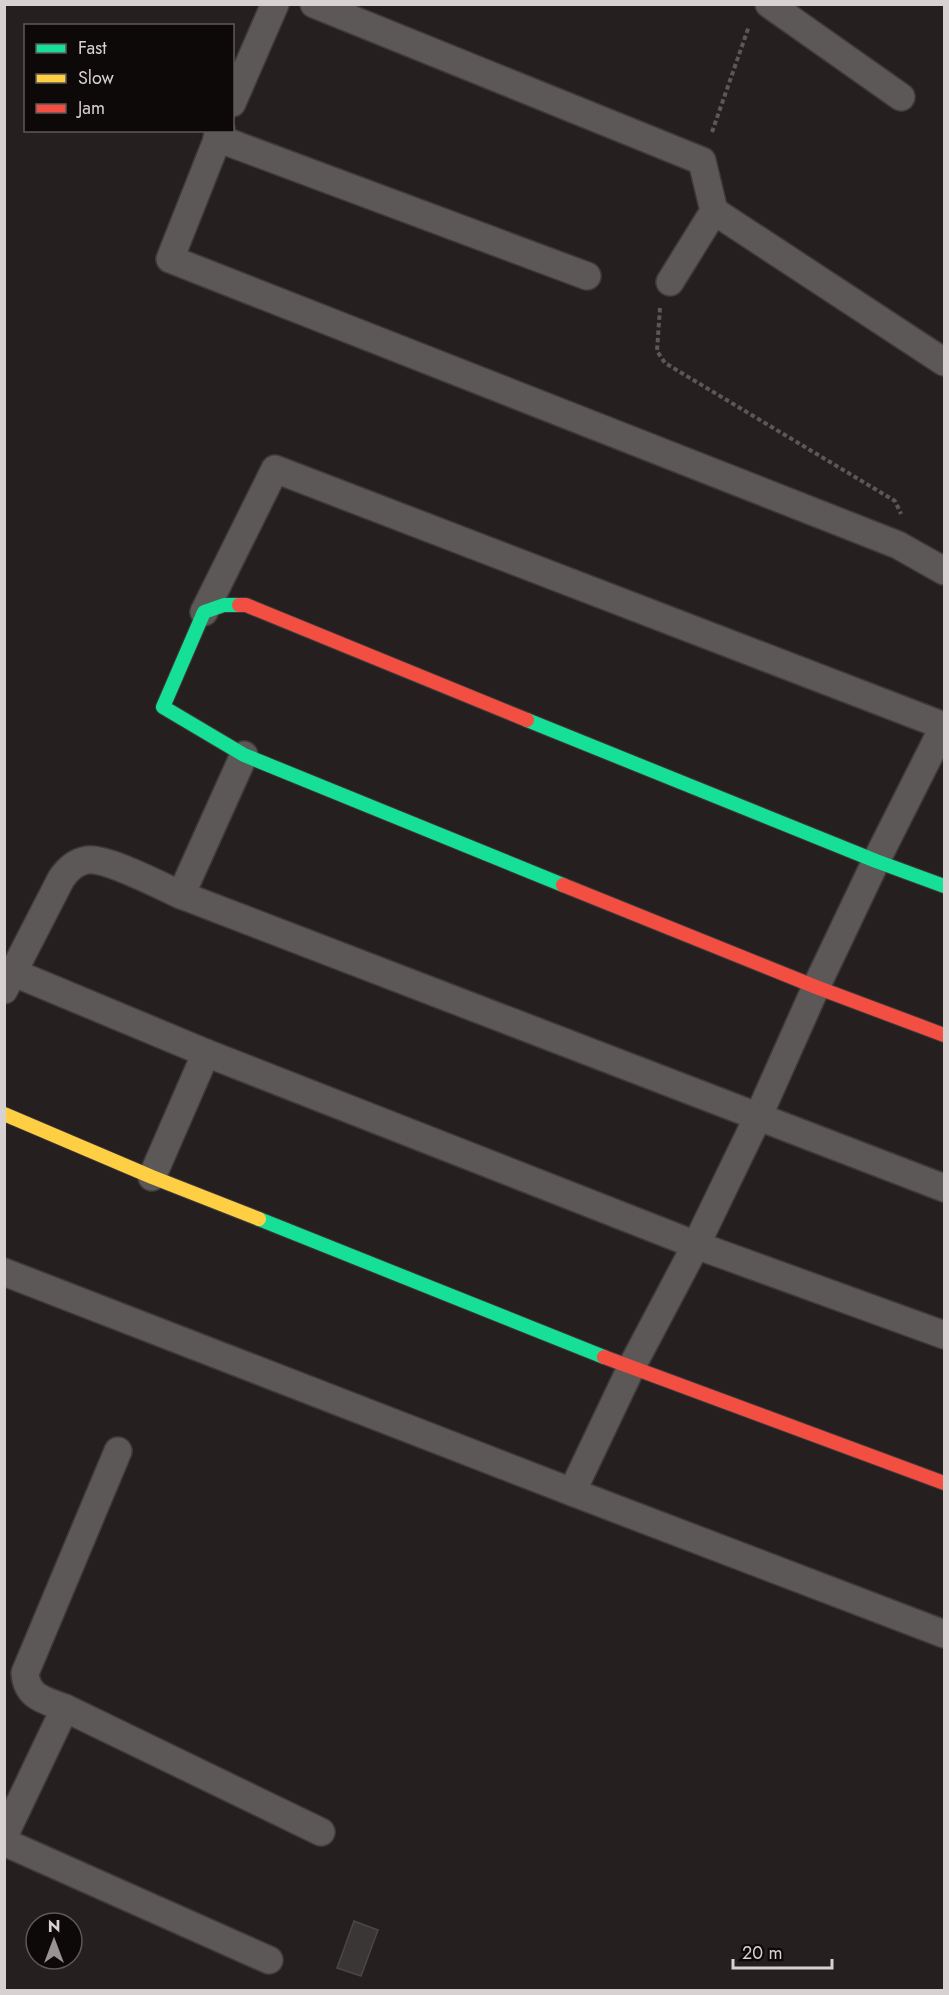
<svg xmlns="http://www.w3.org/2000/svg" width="949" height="1995" font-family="Jost,sans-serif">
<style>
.building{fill:#3a3635;stroke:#4b4747;stroke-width:1.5}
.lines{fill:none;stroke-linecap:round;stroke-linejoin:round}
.street-casing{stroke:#3e393a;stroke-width:30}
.fast-casing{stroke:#3e393a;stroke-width:16}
.slow-casing{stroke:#3e393a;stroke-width:16}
.jam-casing{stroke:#3e393a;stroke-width:16}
.path{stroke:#5c5858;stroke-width:4;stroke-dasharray:4.5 3;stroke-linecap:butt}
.street{stroke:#5c5858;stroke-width:27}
.fast{stroke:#16e098;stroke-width:14}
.slow{stroke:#ffcf43;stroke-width:14}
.jam{stroke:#f24e42;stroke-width:14}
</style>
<rect width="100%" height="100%" fill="#251f20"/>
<polygon class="building" points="354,1921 378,1930 361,1976 337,1968"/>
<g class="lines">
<defs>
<g id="street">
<polyline points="314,4 702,161 714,211 670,282"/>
<polyline points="769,4 901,97"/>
<polyline points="232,103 275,4"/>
<polyline points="221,130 170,259 898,545 944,571"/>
<polyline points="217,138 587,276"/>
<polyline points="714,211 944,362"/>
<polyline points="204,612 275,469 944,726"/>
<polyline points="181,895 244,755"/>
<polyline points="12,972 206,1053 696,1245 944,1335"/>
<path d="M4,990L61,879C67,870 75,862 87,860C106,857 161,886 181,895L944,1188"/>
<polyline points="152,1177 206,1053"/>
<polyline points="4,1272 572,1492 944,1634"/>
<path d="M118,1451L25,1673C27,1698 45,1700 65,1708L321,1832"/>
<polyline points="572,1492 631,1368 696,1245 758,1117 816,987 876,861 944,726"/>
<polyline points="4,1836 65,1708"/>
<polyline points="4,1842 269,1960"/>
</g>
<g id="fast">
<polyline points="239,605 224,605 204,612 163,707 244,755 563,885"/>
<polyline points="527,720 876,861 944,886"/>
<polyline points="259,1219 604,1357"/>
</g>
<polyline id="slow" points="4,1114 152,1177 259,1219"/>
<g id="jam">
<polyline points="239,605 246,605 527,720"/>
<polyline points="563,885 816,987 944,1035"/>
<polyline points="604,1357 944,1483"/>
</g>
</defs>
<use href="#street" class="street-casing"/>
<use href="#fast" class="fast-casing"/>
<use href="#slow" class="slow-casing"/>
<use href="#jam" class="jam-casing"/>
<g class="path">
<polyline points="712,132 749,26"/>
<polyline points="660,308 657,351 665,363 895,501 901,514"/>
</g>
<use href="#street" class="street"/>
<use href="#fast" class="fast"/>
<use href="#slow" class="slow"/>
<use href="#jam" class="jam"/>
</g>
<rect width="949" height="1995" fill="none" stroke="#d8d1d1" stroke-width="12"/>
<rect x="24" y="24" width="210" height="108" fill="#0d0909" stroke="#5e5959" stroke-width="1.5"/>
<rect x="36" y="44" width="30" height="9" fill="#16e098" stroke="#5e5959" stroke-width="1.5"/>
<text x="78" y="54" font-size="18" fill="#d8d1d1">Fast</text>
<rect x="36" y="74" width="30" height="9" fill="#ffcf43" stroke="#5e5959" stroke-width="1.5"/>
<text x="78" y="84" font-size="18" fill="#d8d1d1">Slow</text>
<rect x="36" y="104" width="30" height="9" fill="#f24e42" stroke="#5e5959" stroke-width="1.5"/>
<text x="78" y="114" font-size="18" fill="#d8d1d1">Jam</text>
<g transform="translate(54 1941)"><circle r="28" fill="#0d0909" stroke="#5e5959" stroke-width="1.5"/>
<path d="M0-4.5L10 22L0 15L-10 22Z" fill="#999393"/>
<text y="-9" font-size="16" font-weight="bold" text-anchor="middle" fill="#d8d1d1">N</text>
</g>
<path d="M733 1959v9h99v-9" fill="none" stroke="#d8d1d1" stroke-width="3"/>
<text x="742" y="1959" font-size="18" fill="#d8d1d1" stroke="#0d0909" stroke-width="4.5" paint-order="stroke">20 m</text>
</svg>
